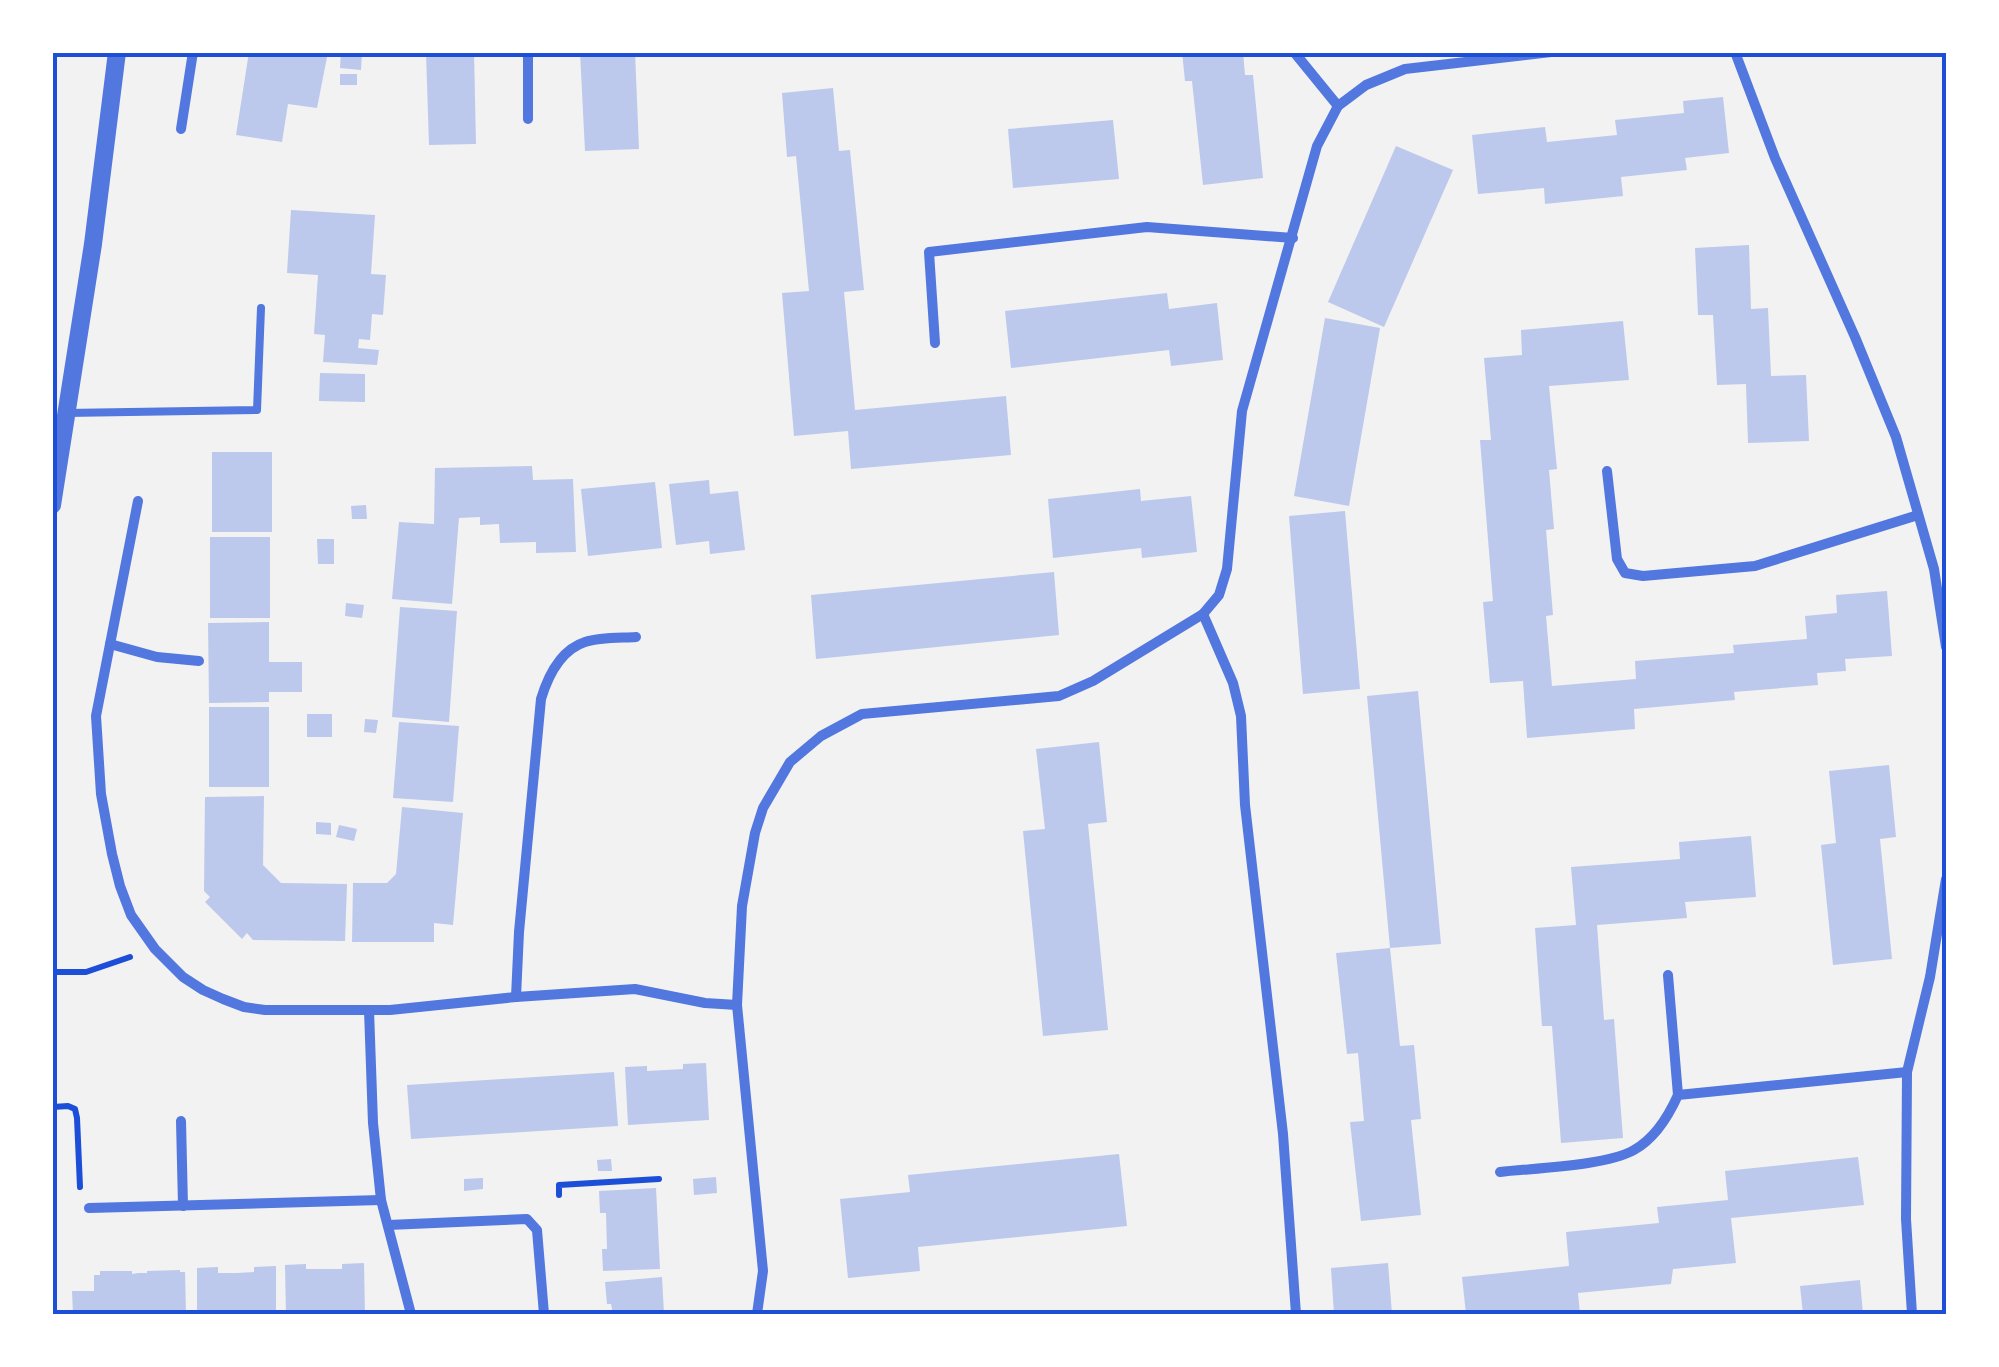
<svg xmlns="http://www.w3.org/2000/svg" width="1999" height="1367" font-family="'IBM Plex Sans',sans-serif">
<style>
.building{fill:#bdc9ec}
.lines{fill:none;stroke-linecap:round;stroke-linejoin:round}
.path{stroke:#1d4ed8;stroke-width:6}
.service{stroke:#5277de;stroke-width:8}
.minor{stroke:#5277de;stroke-width:10}
.tertiary{stroke:#5277de;stroke-width:18}
.neatline{fill:none;stroke:#1d4ed8;stroke-width:4}
</style>
<rect width="100%" height="100%" fill="#f2f2f2"/>
<g class="building">
<polygon points="249,52 328,52 317,108 288,104 282,142 236,135"/>
<polygon points="341,52 362,52 361,70 340,68"/>
<polygon points="426,52 474,52 476,144 429,145"/>
<polygon points="580,52 635,52 639,149 585,151"/>
<polygon points="1182,52 1243,52 1245,75 1253,75 1263,178 1203,185 1192,81 1185,81"/>
<rect x="340" y="74" width="17" height="11"/>
<polygon points="833,88 839,151 850,150 864,290 844,292 855,410 1006,396 1011,455 851,469 848,431 794,436 782,293 809,291 796,156 787,157 782,93"/>
<polygon points="1723,97 1729,153 1685,158 1687,170 1621,177 1623,196 1545,204 1544,188 1478,194 1472,135 1545,127 1547,142 1617,135 1615,120 1684,113 1683,101"/>
<polygon points="1113,120 1119,179 1013,188 1008,129"/>
<polygon points="1396,146 1453,170 1384,327 1328,302"/>
<polygon points="291,210 375,215 371,274 386,275 383,315 372,314 370,340 359,339 358,348 379,350 377,365 323,362 325,335 314,334 318,275 287,273"/>
<polygon points="1749,245 1751,309 1768,308 1771,376 1806,375 1809,441 1748,443 1746,384 1717,385 1713,315 1698,315 1695,248"/>
<polygon points="1167,293 1169,309 1217,303 1223,360 1171,366 1169,350 1011,368 1005,311"/>
<polygon points="1325,318 1380,328 1349,506 1294,496"/>
<polygon points="1623,321 1629,380 1549,386 1557,469 1549,470 1554,529 1546,530 1553,615 1546,616 1552,686 1636,679 1635,661 1734,653 1733,645 1807,639 1805,616 1837,613 1836,595 1887,591 1892,656 1845,659 1846,671 1817,673 1818,685 1734,692 1735,700 1634,709 1635,729 1527,738 1523,681 1490,683 1483,602 1493,601 1480,440 1491,440 1484,358 1522,355 1521,330"/>
<polygon points="320,373 365,374 365,402 319,401"/>
<rect x="212" y="452" width="60" height="80"/>
<polygon points="532,466 533,480 573,479 576,552 536,553 536,542 500,543 499,524 480,525 480,517 459,518 452,604 392,599 399,522 434,524 435,468"/>
<polygon points="709,480 710,494 738,491 745,550 710,554 709,541 676,545 669,484"/>
<polygon points="655,482 662,548 588,556 581,489"/>
<polygon points="1140,489 1141,501 1191,496 1197,552 1142,558 1141,548 1053,558 1048,499"/>
<polygon points="366,505 367,519 352,519 351,506"/>
<polygon points="1345,511 1360,689 1303,694 1289,516"/>
<rect x="210" y="537" width="60" height="81"/>
<polygon points="317,539 334,539 334,564 318,564"/>
<polygon points="1054,572 1059,635 816,659 811,595"/>
<polygon points="346,603 364,605 362,618 345,616"/>
<polygon points="400,607 457,611 449,722 392,717"/>
<polygon points="269,622 269,662 302,662 302,692 269,692 269,702 209,703 208,623"/>
<polygon points="1418,691 1441,944 1390,948 1367,696"/>
<rect x="209" y="707" width="60" height="80"/>
<rect x="307" y="714" width="25" height="23"/>
<polygon points="365,719 378,720 376,733 364,732"/>
<polygon points="399,722 459,726 453,802 393,798"/>
<polygon points="1099,742 1107,822 1088,824 1108,1030 1043,1036 1023,831 1045,829 1036,749"/>
<polygon points="1889,765 1896,837 1880,839 1892,959 1833,965 1821,845 1836,843 1829,771"/>
<polygon points="264,796 263,865 281,883 347,884 345,941 253,940 247,933 242,939 205,902 210,897 204,891 205,797"/>
<polygon points="402,807 463,813 453,925 434,923 434,942 352,942 353,883 387,883 396,874"/>
<polygon points="316,822 331,823 331,835 316,834"/>
<polygon points="339,825 357,829 354,841 336,837"/>
<polygon points="1751,836 1756,897 1685,902 1687,918 1597,925 1604,1020 1614,1019 1623,1138 1561,1143 1552,1026 1542,1026 1535,928 1576,925 1571,867 1680,859 1679,842"/>
<polygon points="1390,948 1400,1046 1414,1045 1421,1119 1411,1120 1421,1215 1361,1221 1350,1122 1364,1121 1358,1053 1347,1054 1336,953"/>
<polygon points="706,1063 709,1120 628,1125 625,1067 647,1066 647,1071 683,1069 683,1064"/>
<polygon points="614,1072 618,1126 411,1139 407,1085"/>
<polygon points="1119,1154 1127,1226 918,1247 920,1271 848,1278 840,1199 910,1192 908,1175"/>
<polygon points="1858,1157 1864,1205 1731,1218 1736,1263 1673,1269 1671,1284 1578,1293 1580,1314 1466,1314 1462,1277 1569,1266 1566,1232 1659,1223 1657,1207 1728,1200 1725,1171"/>
<polygon points="611,1159 612,1171 598,1171 597,1160"/>
<polygon points="716,1177 717,1193 694,1195 693,1179"/>
<polygon points="483,1178 483,1189 464,1191 464,1179"/>
<polygon points="656,1188 660,1269 603,1271 602,1249 607,1249 606,1213 600,1213 599,1191"/>
<polygon points="364,1263 365,1314 286,1314 285,1265 306,1264 306,1269 342,1269 342,1264"/>
<polygon points="1388,1263 1392,1314 1334,1314 1331,1268"/>
<polygon points="276,1266 276,1314 197,1314 197,1268 218,1267 218,1273 237,1273 254,1272 254,1267"/>
<polygon points="180,1270 180,1272 185,1272 186,1314 73,1314 72,1291 94,1291 94,1275 100,1275 100,1271 132,1271 132,1274 138,1273 147,1273 147,1271"/>
<polygon points="662,1277 664,1314 613,1314 611,1304 607,1304 605,1282"/>
<polygon points="1860,1280 1863,1314 1803,1314 1800,1286"/>
</g>
<g class="lines">
<g class="path">
<polyline points="52,972 86,972 130,957"/>
<polyline points="53,1107 68,1106 75,1109 77,1118 80,1187"/>
<polyline points="559,1195 559,1185 659,1179"/>
</g>
<polyline class="service" points="66,413 257,410 261,308"/>
<g class="minor">
<polyline points="528,52 528,119"/>
<polyline points="1294,52 1338,106"/>
<polyline points="1735,52 1775,158 1855,337 1896,437 1934,569 1946,647"/>
<polyline points="181,129 193,52"/>
<polyline points="935,343 929,252 1147,227 1293,238"/>
<polyline points="1607,471 1617,559 1625,573 1643,576 1755,566 1918,515"/>
<polyline points="138,501 96,716 101,794 112,854 120,886 131,915 155,949 183,977 203,990 223,999 244,1007 265,1010 390,1010 516,997 635,989 705,1003 737,1005"/>
<polyline points="1203,614 1233,683 1241,716 1245,805 1283,1134 1296,1314"/>
<polyline points="110,644 157,657 199,661"/>
<polyline points="1668,975 1678,1095"/>
<path d="M516,997L519,932L541,699C548,676 560,650 585,642C600,637 620,638 636,637"/>
<polyline points="369,1010 373,1123 381,1200 411,1314"/>
<polyline points="181,1121 183,1206"/>
<path d="M1500,1172C1534,1168 1606,1166 1634,1150C1654,1139 1669,1115 1678,1095L1907,1072"/>
<polyline points="89,1208 381,1200"/>
<polyline points="388,1225 527,1219 537,1230 544,1314"/>
<polyline points="757,1314 763,1271 737,1005 742,906 755,833 763,808 790,762 821,736 862,714 1059,696 1093,681 1203,614 1219,595 1227,569 1242,411 1317,146 1338,106 1366,85 1405,69 1551,52"/>
<polyline points="1912,1314 1906,1219 1907,1072 1930,977 1946,879"/>
</g>
<polyline class="tertiary" points="52,505 93,244 117,52"/>
</g>
<rect width="1999" height="1367" fill="none" stroke="#ffffff" stroke-width="110"/>
<rect x="55" y="55" width="1889" height="1257" class="neatline"/>
</svg>
